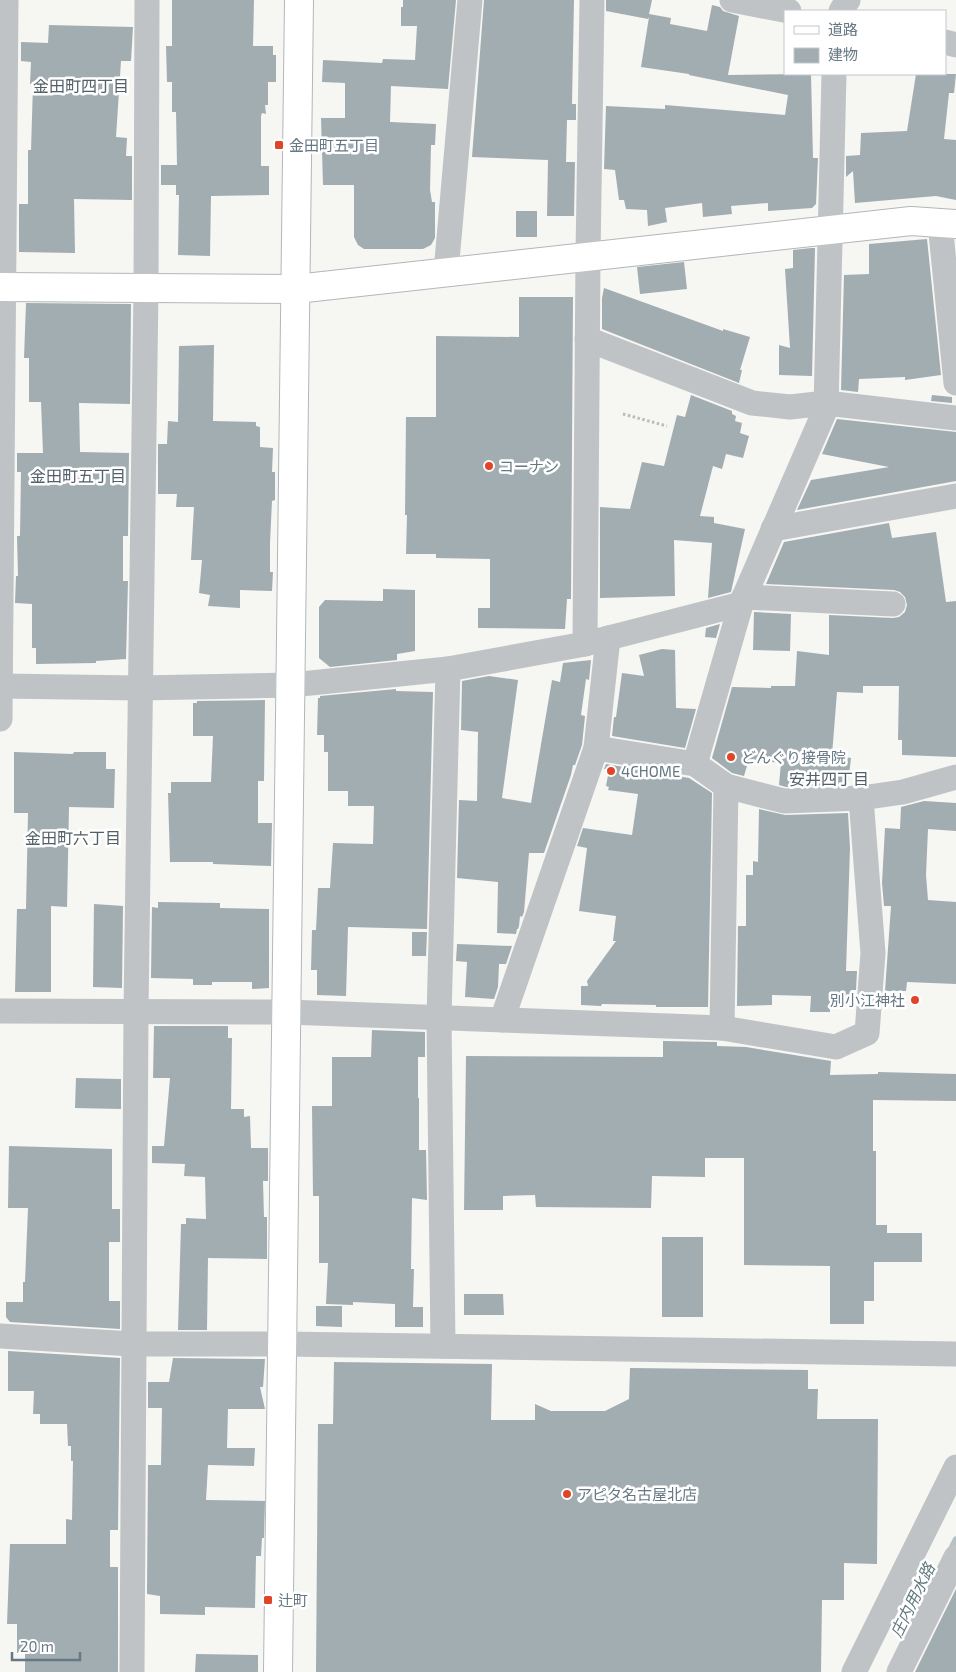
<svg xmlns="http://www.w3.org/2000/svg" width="956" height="1672" font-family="'Exo 2','Noto Sans JP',sans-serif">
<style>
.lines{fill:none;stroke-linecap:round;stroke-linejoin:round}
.stream{stroke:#b4c2c5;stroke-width:7}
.building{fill:#a2adb1}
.secondary-casing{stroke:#b1b7bb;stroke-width:30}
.path{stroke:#b9bcbe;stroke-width:3;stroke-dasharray:2.5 2.5;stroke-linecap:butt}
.street{stroke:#bfc3c6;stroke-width:25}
.secondary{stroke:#fff;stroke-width:28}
.poi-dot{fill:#df4629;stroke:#fff;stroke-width:2}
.labels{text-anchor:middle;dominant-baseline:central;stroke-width:5;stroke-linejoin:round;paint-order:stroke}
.poi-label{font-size:15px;fill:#657883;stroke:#fff;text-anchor:start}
.neighbourhood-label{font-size:16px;fill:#536068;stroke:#fff}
.water-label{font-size:16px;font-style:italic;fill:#617a7f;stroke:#fff}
</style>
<rect width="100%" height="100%" fill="#f6f6f2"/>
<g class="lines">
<polyline class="stream" points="950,1552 956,1540"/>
</g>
<g class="building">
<polygon points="172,0 254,0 253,46 273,46 273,55 276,55 276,82 268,82 268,105 265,105 266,114 262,113 261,116 261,166 269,166 269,195 211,196 210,256 178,255 179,195 176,195 176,185 161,185 161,165 177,165 176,112 172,112 172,82 167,82 166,46 172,46"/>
<polygon points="403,0 456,0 448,89 391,86 390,122 436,124 435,145 431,145 430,190 432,202 435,202 435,238 431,245 423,249 364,249 358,245 354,237 354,185 323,185 321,118 345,118 345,83 322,82 323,60 382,63 383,59 415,60 417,26 401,26 401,7 403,7"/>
<polygon points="484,0 574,0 572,104 576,104 576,120 567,120 566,162 575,162 574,216 547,216 548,160 472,157"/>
<polygon points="606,0 652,0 649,14 671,18 670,24 707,31 712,5 720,7 723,11 739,16 728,75 811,74 813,158 818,158 816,204 812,208 768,211 768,203 731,206 732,214 703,217 702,203 665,208 667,222 648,226 647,210 626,209 624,200 619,200 615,170 604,169 606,106 665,109 665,105 785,115 788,95 689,75 689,74 641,67 649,17 648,19 606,11"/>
<polygon points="49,25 133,27 131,61 121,61 116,137 127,138 126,156 132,156 132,200 74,199 75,253 19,252 19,204 28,204 28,150 31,150 33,84 30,84 31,62 21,61 21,42 48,43"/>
<polygon points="916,74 956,74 954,93 949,93 944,139 956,140 956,200 936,196 855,203 853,171 846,177 846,156 860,155 861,133 907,131"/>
<rect x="516" y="211" width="21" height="26"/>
<polygon points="927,239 941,375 905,380 905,377 859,379 858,392 841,390 844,275 869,274 869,244"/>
<polygon points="811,248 815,248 812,376 779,375 779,345 790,348 785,269 793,268 793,250"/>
<polygon points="684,262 687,289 640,294 637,267"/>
<polygon points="604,288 723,331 723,329 750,337 740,370 742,370 739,383 602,329 602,298"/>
<polygon points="519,297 573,297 571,599 567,599 565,629 478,628 478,608 490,608 490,559 436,558 436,554 406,554 407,515 405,515 406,417 436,417 436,336 519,337"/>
<polygon points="26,303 131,304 130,404 79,403 80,452 129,453 128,536 123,536 123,581 128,581 126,659 96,661 96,663 36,664 36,648 32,648 32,604 15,603 16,576 18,576 17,536 20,536 21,472 17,472 17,453 43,453 41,402 29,402 29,358 24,358"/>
<polygon points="214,345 213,421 256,422 256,426 260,427 260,447 273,448 272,472 275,472 275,500 272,501 270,543 270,572 273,572 272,591 240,590 240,608 208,606 210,595 199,593 202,560 191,560 194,507 176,507 177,494 158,494 158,444 167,444 168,421 178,422 179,346"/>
<polygon points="691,395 732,411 732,414 736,416 735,421 742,423 740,433 749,436 743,458 726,454 722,469 713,466 700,516 714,517 714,523 745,529 731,592 708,598 712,543 674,540 675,596 600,598 600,507 630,509 642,462 664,466 677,415 685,417"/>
<polygon points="932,395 952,397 952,403 931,401"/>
<polygon points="837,419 956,432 956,481 797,510 811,480 889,467 822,454"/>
<polygon points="889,523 892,538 936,532 946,602 956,601 956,757 902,755 902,740 898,740 899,686 863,686 863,693 837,692 832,755 851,758 848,784 786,787 779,785 781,763 749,759 744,776 732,773 712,758 732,687 771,688 771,686 795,686 797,651 829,655 829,615 893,618 899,617 905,612 907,605 905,597 900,592 894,590 766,584 784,542"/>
<polygon points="383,589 415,590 415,651 397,654 397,660 330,667 319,658 319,607 325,600 383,601"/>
<polygon points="754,612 791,614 790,651 753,650"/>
<polygon points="720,624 716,638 705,637 706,628"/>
<polygon points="662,649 675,650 676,708 696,709 685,748 612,736 614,717 616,717 622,673 644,676 639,655"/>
<polygon points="591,660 589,680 586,679 581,715 585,716 582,745 575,765 573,765 571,775 544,853 529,853 524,912 522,917 520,916 519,926 518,929 517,929 516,934 497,933 498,882 457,878 459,800 477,801 478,732 461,730 462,681 489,676 518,680 502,798 531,803 552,680 560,682 563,663"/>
<polygon points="396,689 396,691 433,692 427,929 348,927 346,996 317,995 317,970 311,970 312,930 316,930 318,888 330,888 333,843 373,844 374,806 348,806 348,791 328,791 328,752 324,752 324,735 317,735 318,698 320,698 320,696"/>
<polygon points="265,700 264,781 258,781 258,823 272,823 271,866 213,864 213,862 170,862 168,793 171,793 171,782 211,782 213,736 193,736 193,703 197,703 197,701"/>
<polygon points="14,752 73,754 74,752 106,752 106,769 115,769 114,808 69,807 67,907 51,906 51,992 15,992 17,909 26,909 28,813 14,813"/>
<polygon points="606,764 689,778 712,793 708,1007 656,1007 656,1005 602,1004 601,1006 581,1005 581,986 588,986 587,981 616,941 613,941 616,916 579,911 587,848 577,846 583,828 632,835 638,794 608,790 609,787 606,786 609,770 604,769"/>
<polygon points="924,801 956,803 956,831 928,829 926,875 928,900 956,902 956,984 907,982 906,991 885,991 891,906 884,906 882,883 885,828 900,829 901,807"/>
<polygon points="759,809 785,815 848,813 850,848 846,971 857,971 856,990 851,990 850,1001 830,1001 830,1012 810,1012 811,996 772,995 772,1005 737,1006 738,926 746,926 746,875 753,875 753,861 758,862"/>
<polygon points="158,902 220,903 220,908 269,909 269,988 252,989 252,982 212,982 212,985 193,985 193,979 151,978 152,907 158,908"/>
<polygon points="94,904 123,906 122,988 93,987"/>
<polygon points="412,932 427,932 426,956 412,956"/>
<polygon points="457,944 512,946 506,964 499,964 498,987 494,999 465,997 467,962 456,961"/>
<polygon points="154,1026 228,1026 228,1038 232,1038 231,1109 244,1109 244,1117 250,1116 251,1148 268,1148 268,1181 263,1181 264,1217 267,1217 267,1259 208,1258 207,1330 178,1330 181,1224 186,1224 186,1218 206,1219 205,1177 184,1176 185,1164 152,1163 152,1146 164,1146 170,1078 153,1078"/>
<polygon points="372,1030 425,1032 425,1057 418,1057 418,1098 419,1098 419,1150 426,1150 427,1200 412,1198 411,1269 414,1269 413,1307 423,1307 423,1327 395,1327 395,1304 353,1302 353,1305 326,1304 328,1263 319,1263 319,1196 313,1196 312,1106 332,1106 332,1057 371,1057"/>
<polygon points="663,1041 717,1042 717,1046 746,1047 831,1061 830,1075 878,1074 878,1072 956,1074 956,1101 873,1100 873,1151 876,1151 876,1225 887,1225 887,1233 922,1233 922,1262 874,1262 874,1301 864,1301 864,1324 830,1324 830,1266 744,1265 744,1158 705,1158 705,1177 652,1176 651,1208 536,1207 535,1195 503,1196 503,1210 464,1210 466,1056 663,1057"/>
<polygon points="76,1078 121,1079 121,1109 75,1108"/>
<polygon points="9,1146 112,1149 112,1209 120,1209 120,1242 109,1242 109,1301 120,1301 120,1329 10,1322 6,1317 6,1302 23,1302 23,1282 25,1282 28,1208 8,1208"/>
<rect x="662" y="1237" width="41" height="80"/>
<polygon points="464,1294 503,1294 504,1315 464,1315"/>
<polygon points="316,1306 342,1306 342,1327 316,1326"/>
<polygon points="8,1351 120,1358 118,1530 110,1530 110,1567 118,1567 118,1672 25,1672 25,1653 17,1653 17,1624 7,1624 10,1544 66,1544 66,1519 72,1520 73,1461 71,1461 71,1446 68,1446 67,1424 40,1424 40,1414 33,1414 34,1391 8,1391"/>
<polygon points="173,1358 265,1359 263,1387 260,1387 265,1409 228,1409 227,1448 255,1448 254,1466 208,1465 206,1500 265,1501 264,1538 262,1538 261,1556 256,1556 255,1608 205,1607 205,1615 160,1614 160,1596 147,1594 148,1465 161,1465 162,1408 148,1408 148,1382 169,1382"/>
<polygon points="334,1362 492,1364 491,1420 535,1420 535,1404 551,1411 605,1411 629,1399 630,1368 808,1370 808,1389 818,1389 817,1419 878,1419 877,1564 844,1563 844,1600 822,1600 821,1672 316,1672 318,1424 333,1424"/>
<polygon points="956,1589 956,1672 915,1672"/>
<polygon points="196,1654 258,1655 258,1672 195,1672"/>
</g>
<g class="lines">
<defs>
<g id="secondary">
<polyline points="0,287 296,289 911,221 956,224"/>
<polyline points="278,1672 299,0"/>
</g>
</defs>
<use href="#secondary" class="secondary-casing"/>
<polyline class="path" points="623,414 667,426"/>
<g class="street">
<polyline points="732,0 789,11"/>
<polyline points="841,11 848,0"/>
<polyline points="945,42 956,45"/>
<polyline points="940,223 956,383"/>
<polyline points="446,272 470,0"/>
<polyline points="587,339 752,403 790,407 826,403 956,418"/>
<polyline points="773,529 956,496"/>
<polyline points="744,597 893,604"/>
<polyline points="585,644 588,256 592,0"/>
<polyline points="0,686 139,688 291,685 448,669 585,644 741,604"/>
<polyline points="0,719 6,0"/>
<polyline points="596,748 608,638"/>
<polyline points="695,764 741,604 826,408 834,74"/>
<polyline points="0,1011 287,1012 722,1028 836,1047 867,1033 873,953 861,798"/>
<polyline points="502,1020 596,748 695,764 726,786 784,801 861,798 903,792 956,777"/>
<polyline points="722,1028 726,786"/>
<polyline points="0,1336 133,1344 283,1344 956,1354"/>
<polyline points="443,1346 439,1018 448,669"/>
<polyline points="132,1672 136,1012 146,288 147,0"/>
<polyline points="854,1672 956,1467"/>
<polyline points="899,1672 956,1557"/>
</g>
<use href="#secondary" class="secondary"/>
</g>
<g class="poi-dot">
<rect x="274" y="140" width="10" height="10" rx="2.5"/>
<circle cx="489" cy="466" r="5"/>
<circle cx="731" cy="757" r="5"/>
<circle cx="611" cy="771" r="5"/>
<circle cx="915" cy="1000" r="5"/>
<circle cx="567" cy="1494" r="5"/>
<rect x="263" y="1595" width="10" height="10" rx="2.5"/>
</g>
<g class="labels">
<g class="poi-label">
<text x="289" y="145">金田町五丁目</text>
<text x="499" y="466">コーナン</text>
<text x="741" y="757">どんぐり接骨院</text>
<text x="621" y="771">4CHOME</text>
<text x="905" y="1000" text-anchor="end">別小江神社</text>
<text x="577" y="1494">アピタ名古屋北店</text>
<text x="278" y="1600">辻町</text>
</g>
<g class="neighbourhood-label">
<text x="81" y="85">金田町四丁目</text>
<text x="78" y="475">金田町五丁目</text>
<text x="829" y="778">安井四丁目</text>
<text x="73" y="837">金田町六丁目</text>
</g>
<g class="water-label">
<text transform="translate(912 1600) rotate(-64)">庄内用水路</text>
</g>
</g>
<rect x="784" y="10" width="162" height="65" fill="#ffffff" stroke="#c1c9cd"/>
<rect x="794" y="26" width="25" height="8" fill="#ffffff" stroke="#c1c9cd"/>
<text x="828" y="35" font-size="15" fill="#657883">道路</text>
<rect x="794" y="48" width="25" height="15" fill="#a2adb1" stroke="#c1c9cd"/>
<text x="828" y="60" font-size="15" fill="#657883">建物</text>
<path d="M12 1652v8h68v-8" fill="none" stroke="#657883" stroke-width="2.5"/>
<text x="20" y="1652" font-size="15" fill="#657883" stroke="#ffffff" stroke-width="4" paint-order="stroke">20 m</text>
</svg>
